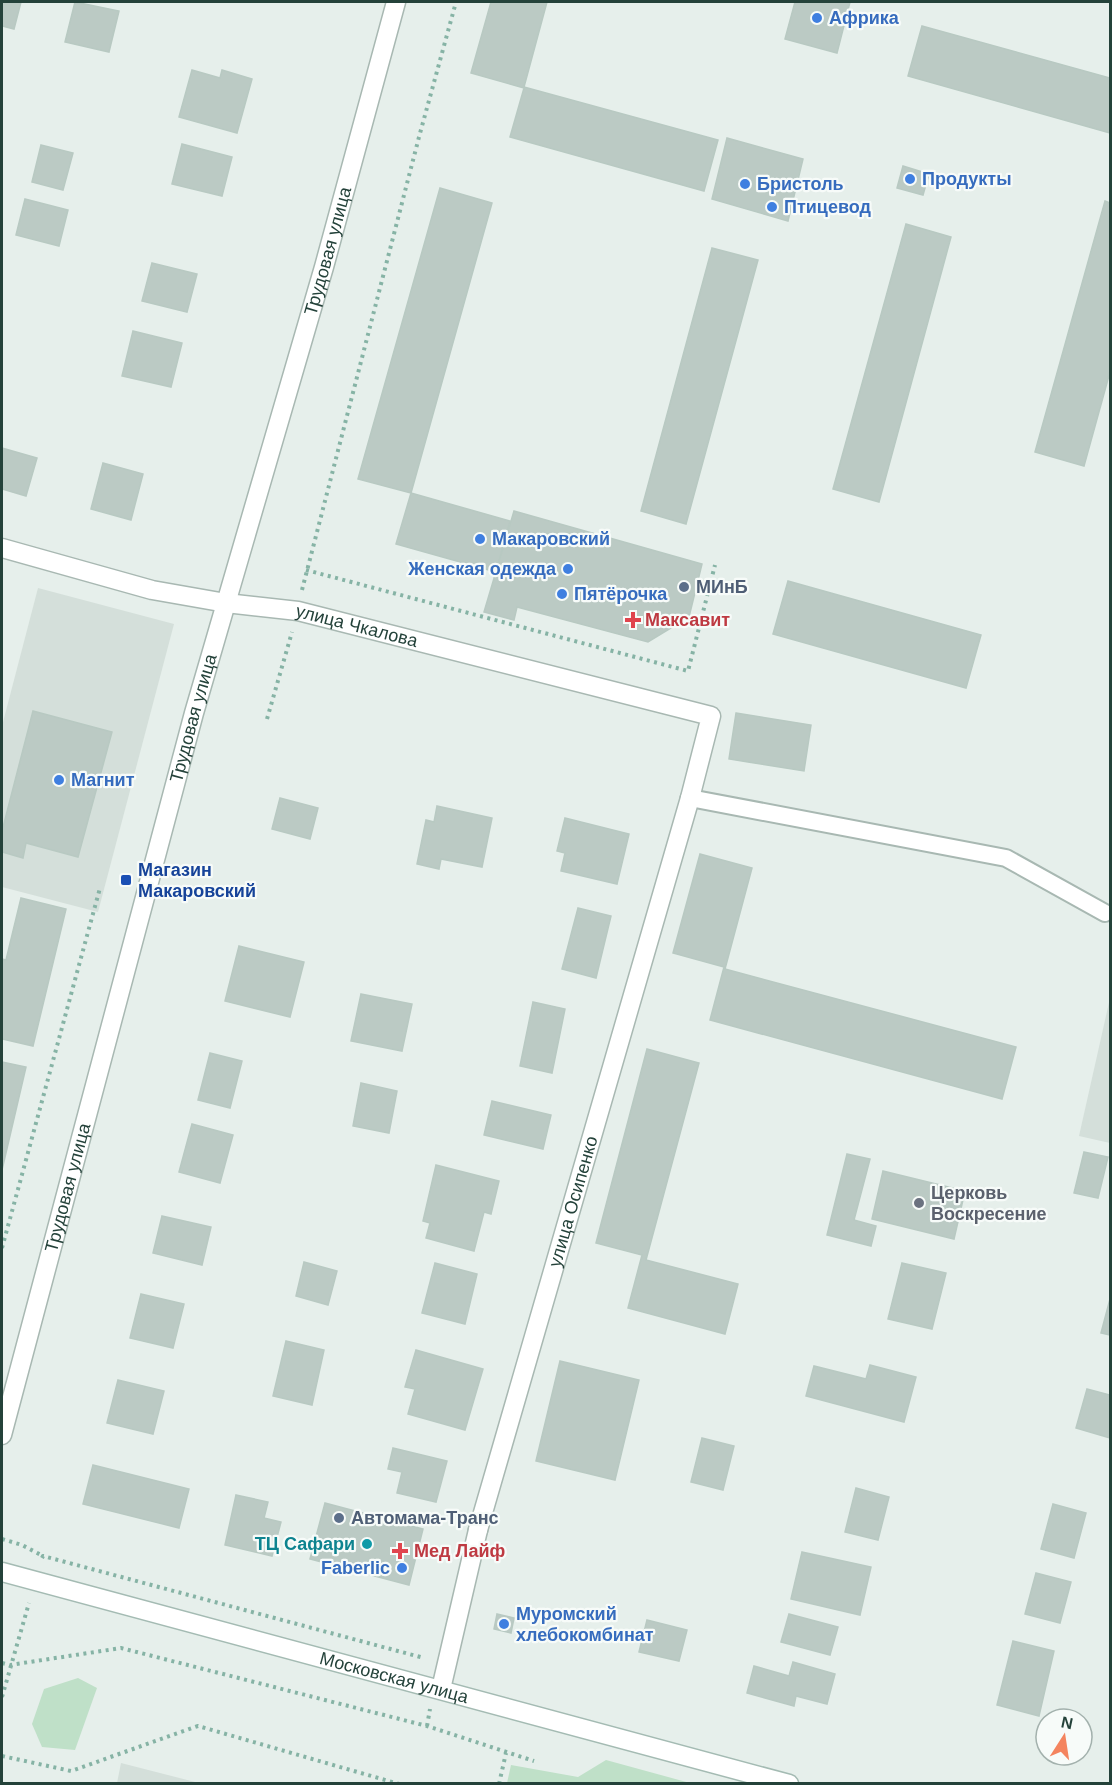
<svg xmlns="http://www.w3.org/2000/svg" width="1112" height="1785" font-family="Helvetica,sans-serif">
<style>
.built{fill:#d4dfda}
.green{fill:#bfe0c8}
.building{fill:#bbcac4;stroke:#b8c9c2;stroke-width:1.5}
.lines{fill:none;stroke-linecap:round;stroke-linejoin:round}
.service-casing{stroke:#a8b8b2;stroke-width:20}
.pedestrian-casing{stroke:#a8b8b2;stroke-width:21}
.minor-casing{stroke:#a8b8b2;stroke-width:21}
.secondary-casing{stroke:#a4bbb3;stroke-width:21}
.path{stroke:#86b3a5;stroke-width:4;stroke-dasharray:3 4.5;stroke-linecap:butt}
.service{stroke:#fff;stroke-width:16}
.pedestrian{stroke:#fff;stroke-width:18}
.minor{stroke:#fff;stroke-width:18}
.secondary{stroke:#fff;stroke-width:18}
.shop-dot{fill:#3f7fe0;stroke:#f7fbf9;stroke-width:2}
.service-dot{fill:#5c6f8a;stroke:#f7fbf9;stroke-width:2}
.health-dot{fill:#e0444e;stroke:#f7fbf9;stroke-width:2}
.transit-dot{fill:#1a4fb4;stroke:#f7fbf9;stroke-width:2}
.worship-dot{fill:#6b7280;stroke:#f7fbf9;stroke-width:2}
.culture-dot{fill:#0f9aa8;stroke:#f7fbf9;stroke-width:2}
.labels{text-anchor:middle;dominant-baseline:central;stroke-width:4.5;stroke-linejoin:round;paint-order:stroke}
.shop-label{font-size:18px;font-weight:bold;fill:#366cbe;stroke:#f7fbf9;text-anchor:start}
.street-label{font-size:18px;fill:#24423a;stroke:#f7fbf9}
.service-label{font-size:18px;font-weight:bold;fill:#4e5e75;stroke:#f7fbf9;text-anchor:start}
.health-label{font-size:18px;font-weight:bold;fill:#be3a42;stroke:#f7fbf9;text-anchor:start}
.transit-label{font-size:18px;font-weight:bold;fill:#164399;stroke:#f7fbf9;text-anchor:start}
.worship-label{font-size:18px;font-weight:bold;fill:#5b616d;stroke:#f7fbf9;text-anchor:start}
.culture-label{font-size:18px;font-weight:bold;fill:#0d838f;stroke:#f7fbf9;text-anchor:end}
</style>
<rect width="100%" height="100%" fill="#e6efeb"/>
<g class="built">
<polygon points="38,588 174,624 98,912 2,887 2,726"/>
<polygon points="1110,998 1110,1143 1079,1136"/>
<polygon points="121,1763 199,1783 117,1783"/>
</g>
<g class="green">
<polygon points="78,1678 97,1688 75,1750 42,1747 32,1724 44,1689"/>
<polygon points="606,1760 690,1783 507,1783 511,1765 578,1777"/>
</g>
<g class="building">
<polygon points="2,2 21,2 14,29 2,26"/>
<polygon points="75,2 119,11 109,52 65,42"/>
<polygon points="491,2 547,2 524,87 718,140 704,191 510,137 524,88 471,73"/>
<polygon points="795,2 850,2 837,53 785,39"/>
<polygon points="922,26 1110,78 1110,133 908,76"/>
<polygon points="192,70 220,78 222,70 252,79 237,133 179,117"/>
<polygon points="727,138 803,159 788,221 712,199"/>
<polygon points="182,144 232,157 222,196 172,184"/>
<polygon points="41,145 73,153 63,190 32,182"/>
<polygon points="903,166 929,174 923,195 897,188"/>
<polygon points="440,188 492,203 411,493 510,521 496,572 396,544 411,493 358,479"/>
<polygon points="25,199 68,210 59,246 16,235"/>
<polygon points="1105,201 1110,203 1110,372 1084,466 1035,452"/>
<polygon points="906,224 951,237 879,502 833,489"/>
<polygon points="712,248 758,260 686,524 641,511"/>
<polygon points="152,263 197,274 187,312 142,301"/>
<polygon points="133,331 182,343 171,387 122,376"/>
<polygon points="2,448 37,458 26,496 2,489"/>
<polygon points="103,463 143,474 131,520 91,509"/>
<polygon points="514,511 702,564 689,617 648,642 517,607 514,620 484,612"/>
<polygon points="788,581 981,635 966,688 773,634"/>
<polygon points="33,711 112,732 78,857 26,843 23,858 2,852 2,831"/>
<polygon points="736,713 811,725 804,771 729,759"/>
<polygon points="280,798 318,808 310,839 272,829"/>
<polygon points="437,806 492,818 482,867 441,859 439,869 417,864 426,820 434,822"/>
<polygon points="565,818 629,834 617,884 561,871 565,853 557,851"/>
<polygon points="700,854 752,868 725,969 1016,1047 1002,1099 710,1020 724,967 673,953"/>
<polygon points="21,898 66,909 33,1046 2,1039 2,959 6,960"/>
<polygon points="578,908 611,916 596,978 562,969"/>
<polygon points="239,946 304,962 290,1017 225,1001"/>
<polygon points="361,994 412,1004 402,1051 351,1041"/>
<polygon points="533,1002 565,1009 552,1073 520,1066"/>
<polygon points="647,1049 699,1063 646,1260 738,1284 725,1334 628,1308 642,1255 596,1243"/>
<polygon points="210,1053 242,1061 230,1108 198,1100"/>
<polygon points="2,1062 26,1067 2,1170"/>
<polygon points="361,1083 397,1091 389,1133 353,1126"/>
<polygon points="492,1101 551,1115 543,1149 484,1135"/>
<polygon points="192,1124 233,1135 220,1183 179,1172"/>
<polygon points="1084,1152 1108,1157 1098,1198 1074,1193"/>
<polygon points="847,1154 870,1159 854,1220 876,1226 871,1246 827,1235"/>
<polygon points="436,1165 499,1181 491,1214 484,1212 474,1251 426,1238 430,1223 423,1221"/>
<polygon points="883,1171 965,1191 954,1239 872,1219"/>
<polygon points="162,1216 211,1227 202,1265 153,1253"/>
<polygon points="304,1262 337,1271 328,1305 296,1296"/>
<polygon points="435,1263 477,1274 465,1324 422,1313"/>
<polygon points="902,1263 946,1273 932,1329 888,1319"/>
<polygon points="141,1294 184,1304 173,1348 130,1338"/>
<polygon points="1110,1299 1110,1335 1101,1333"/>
<polygon points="286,1341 324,1350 312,1405 273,1396"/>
<polygon points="416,1350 483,1369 465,1430 408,1414 415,1389 405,1387"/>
<polygon points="560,1361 639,1380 615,1480 536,1461"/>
<polygon points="870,1365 916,1377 904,1422 806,1396 814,1366 866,1379"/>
<polygon points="118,1380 164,1391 153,1434 107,1423"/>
<polygon points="1087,1389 1110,1395 1110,1438 1076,1428"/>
<polygon points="702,1438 734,1446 723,1490 691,1482"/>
<polygon points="393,1448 447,1461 436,1502 397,1493 402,1472 388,1469"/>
<polygon points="93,1465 189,1489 179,1528 83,1504"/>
<polygon points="856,1488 889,1497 878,1540 845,1532"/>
<polygon points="236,1495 268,1502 264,1518 281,1522 272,1556 225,1545"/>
<polygon points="325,1503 423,1529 409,1585 310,1559"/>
<polygon points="1053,1504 1086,1513 1074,1558 1041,1549"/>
<polygon points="802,1552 871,1567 860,1615 791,1599"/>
<polygon points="1036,1573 1071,1582 1060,1623 1025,1614"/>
<polygon points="497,1614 514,1618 511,1633 494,1629"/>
<polygon points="789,1614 838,1627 830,1655 781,1642"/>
<polygon points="647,1620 687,1630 679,1661 639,1652"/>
<polygon points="1013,1641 1054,1651 1039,1716 997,1705"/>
<polygon points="793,1662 835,1674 827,1704 796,1696 794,1706 747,1693 754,1666 789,1676"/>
</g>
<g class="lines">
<defs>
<polyline id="service" points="690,798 1006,858 1105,913"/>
<g id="pedestrian">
<path id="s1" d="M478,1530L690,798"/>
</g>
<g id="minor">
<path id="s2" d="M2,548L152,590L226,603L298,611L711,716L690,798"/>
<path id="s3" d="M2,1435L194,713L324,267L396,2"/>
<polyline points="441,1689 478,1530"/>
</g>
<g id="secondary">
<path id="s4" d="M2,1572L789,1784"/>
</g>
</defs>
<use href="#service" class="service-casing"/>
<use href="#pedestrian" class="pedestrian-casing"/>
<use href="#minor" class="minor-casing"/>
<use href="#secondary" class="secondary-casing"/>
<g class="path">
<polyline points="306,570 688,671 715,565"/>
<polyline points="302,590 419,137 456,2"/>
<polyline points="267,719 292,632"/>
<polyline points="2,1248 100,888"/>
<polyline points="2,1539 22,1545 43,1556"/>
<polyline points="42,1558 43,1556 424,1658"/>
<polyline points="2,1663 10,1665 121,1648 427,1726 534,1761"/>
<polyline points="2,1697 29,1603"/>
<polyline points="427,1726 430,1709"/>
<polyline points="2,1756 71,1771 198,1726 399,1784"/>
<polyline points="499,1784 506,1753"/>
</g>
<use href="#service" class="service"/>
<use href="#pedestrian" class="pedestrian"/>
<use href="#minor" class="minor"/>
<use href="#secondary" class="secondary"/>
</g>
<g class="shop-dot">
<circle cx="817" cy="18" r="6"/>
<circle cx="910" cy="179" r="6"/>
<circle cx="745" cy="184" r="6"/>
<circle cx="772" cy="207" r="6"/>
<circle cx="480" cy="539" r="6"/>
<circle cx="568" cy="569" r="6"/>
<circle cx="562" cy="594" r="6"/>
<circle cx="59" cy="780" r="6"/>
<circle cx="402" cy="1568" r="6"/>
<circle cx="504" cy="1624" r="6"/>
</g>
<g class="service-dot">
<circle cx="684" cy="587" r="6"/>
<circle cx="339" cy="1518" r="6"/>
</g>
<g class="health-dot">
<path d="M630 611h6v6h6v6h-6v6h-6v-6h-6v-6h6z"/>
<path d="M397 1542h6v6h6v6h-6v6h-6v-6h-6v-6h6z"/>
</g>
<rect class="transit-dot" x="120" y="874" width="12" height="12" rx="3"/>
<circle class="worship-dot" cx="919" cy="1203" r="6"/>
<circle class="culture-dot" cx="367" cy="1544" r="6"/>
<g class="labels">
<g class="shop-label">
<text x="829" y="18">Африка</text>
<text x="922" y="179">Продукты</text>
<text x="757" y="184">Бристоль</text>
<text x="784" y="207">Птицевод</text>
<text x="492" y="539">Макаровский</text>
<text x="556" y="569" text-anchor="end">Женская одежда</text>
<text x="574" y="594">Пятёрочка</text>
<text x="71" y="780">Магнит</text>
<text x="390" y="1568" text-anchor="end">Faberlic</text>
<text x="516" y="1614">Муромский<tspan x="516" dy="21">хлебокомбинат</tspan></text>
</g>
<g class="street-label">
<text stroke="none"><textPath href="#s3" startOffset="1228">Трудовая улица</textPath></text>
<text stroke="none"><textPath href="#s2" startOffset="364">улица Чкалова</textPath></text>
<text stroke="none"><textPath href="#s3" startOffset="742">Трудовая улица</textPath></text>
<text stroke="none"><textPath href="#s3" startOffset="256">Трудовая улица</textPath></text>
<text stroke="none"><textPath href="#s1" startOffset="342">улица Осипенко</textPath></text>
<text stroke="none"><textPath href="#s4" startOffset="406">Московская улица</textPath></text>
</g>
<g class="service-label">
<text x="696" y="587">МИнБ</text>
<text x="351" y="1518">Автомама-Транс</text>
</g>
<g class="health-label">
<text x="645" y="620">Максавит</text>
<text x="414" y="1551">Мед Лайф</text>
</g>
<g class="transit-label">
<text x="138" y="870">Магазин<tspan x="138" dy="21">Макаровский</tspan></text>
</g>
<g class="worship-label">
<text x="931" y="1193">Церковь<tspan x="931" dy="21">Воскресение</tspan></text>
</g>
<g class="culture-label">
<text x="355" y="1544">ТЦ Сафари</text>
</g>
</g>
<rect width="1112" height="1785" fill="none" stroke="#24423a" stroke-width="6"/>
<g transform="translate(1064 1737) rotate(12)"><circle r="28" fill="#f7fbf9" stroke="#a3b1ad" stroke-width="1.5"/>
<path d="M0-4.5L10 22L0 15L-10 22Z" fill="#f4845f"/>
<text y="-9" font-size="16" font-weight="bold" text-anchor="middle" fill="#24423a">N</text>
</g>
</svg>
